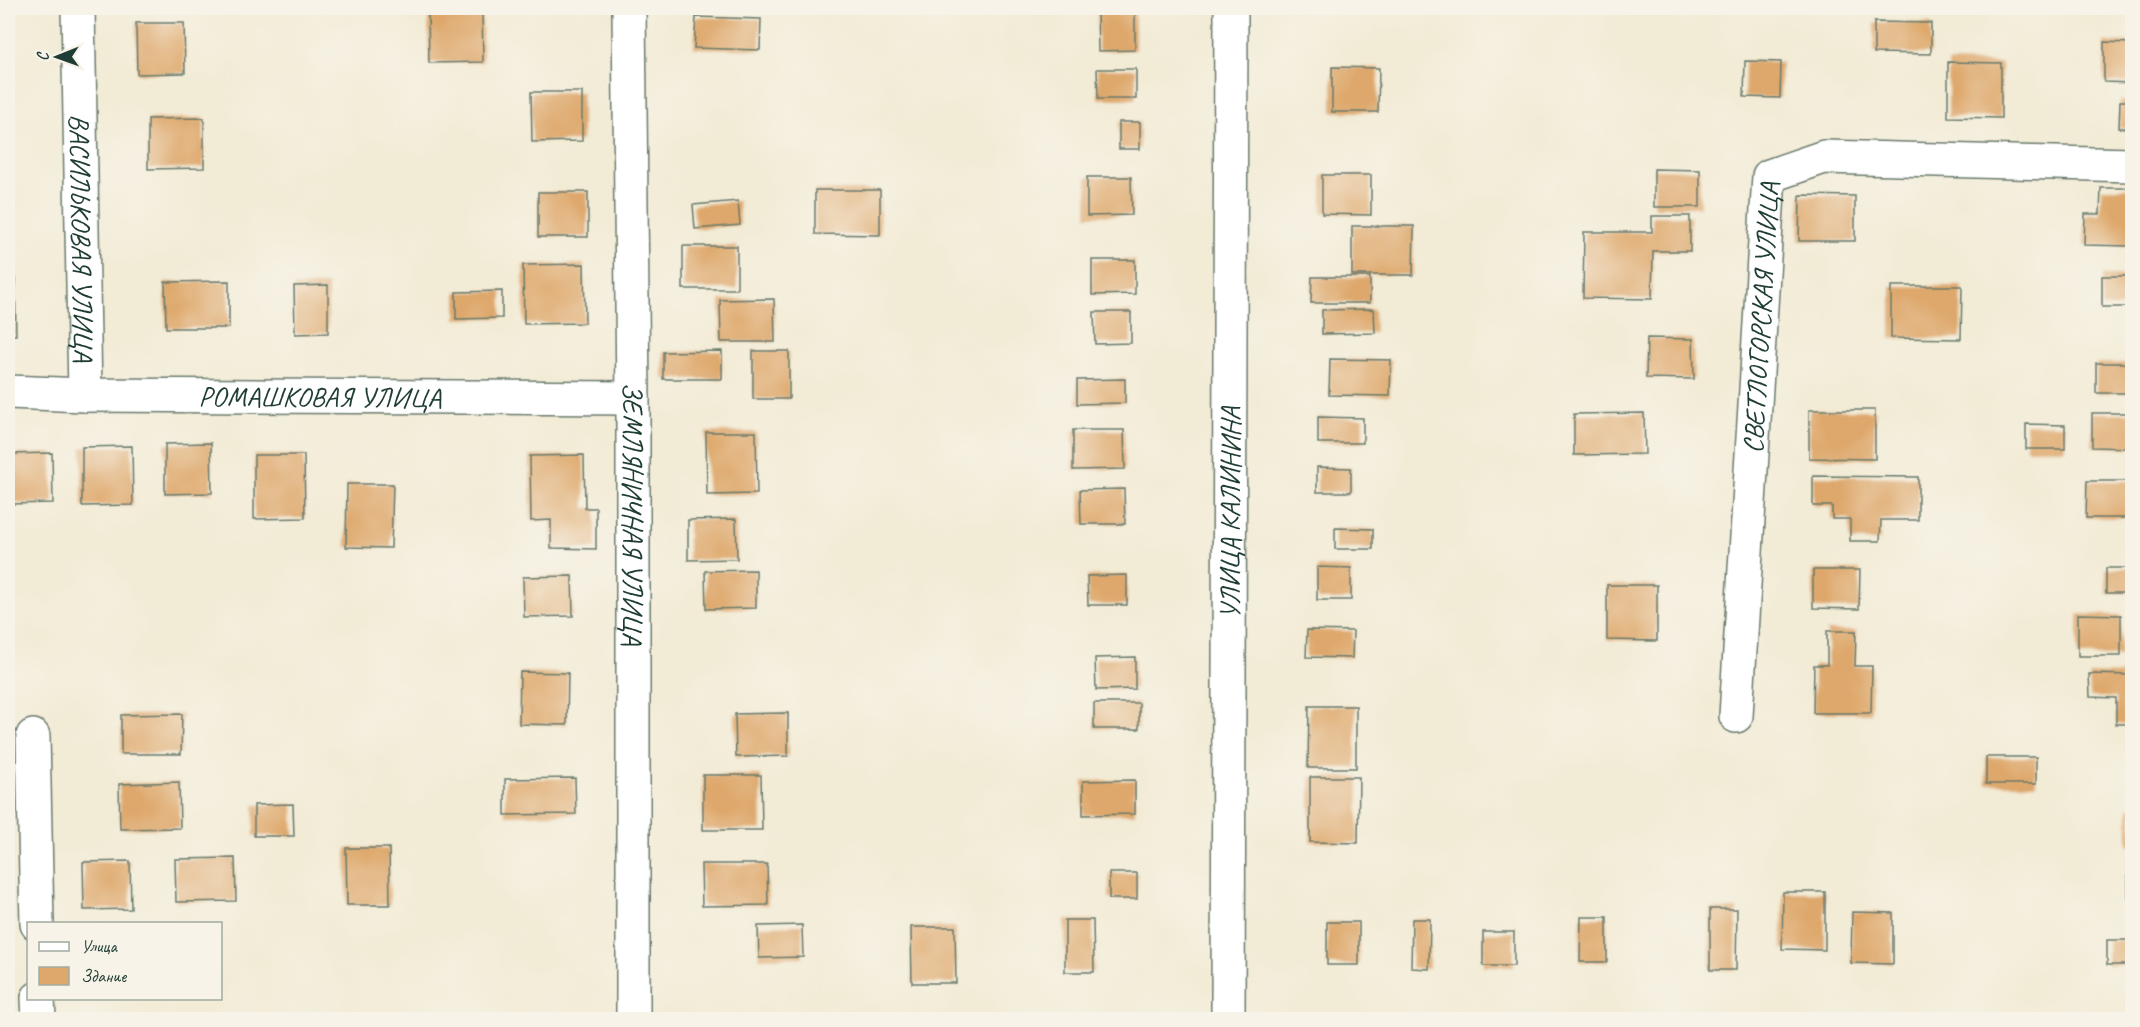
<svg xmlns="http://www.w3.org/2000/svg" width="2140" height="1027" font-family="Caveat,sans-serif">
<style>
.building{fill:#dea86c}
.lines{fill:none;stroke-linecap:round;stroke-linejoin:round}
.minor-casing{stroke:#697a6c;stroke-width:36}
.minor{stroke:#fff;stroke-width:33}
.labels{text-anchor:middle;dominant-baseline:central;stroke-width:5;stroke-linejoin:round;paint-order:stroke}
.street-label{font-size:28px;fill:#1f3d34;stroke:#f7f3e8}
</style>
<rect width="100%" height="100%" fill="#f7f3e8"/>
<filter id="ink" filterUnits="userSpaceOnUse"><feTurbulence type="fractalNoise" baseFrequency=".0167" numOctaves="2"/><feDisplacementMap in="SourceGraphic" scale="12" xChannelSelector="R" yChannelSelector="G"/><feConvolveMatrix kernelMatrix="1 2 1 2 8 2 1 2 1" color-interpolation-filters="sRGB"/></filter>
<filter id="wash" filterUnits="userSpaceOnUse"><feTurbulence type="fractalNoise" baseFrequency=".008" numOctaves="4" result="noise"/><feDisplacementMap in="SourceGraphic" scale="24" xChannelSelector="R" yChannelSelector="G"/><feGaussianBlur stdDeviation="1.35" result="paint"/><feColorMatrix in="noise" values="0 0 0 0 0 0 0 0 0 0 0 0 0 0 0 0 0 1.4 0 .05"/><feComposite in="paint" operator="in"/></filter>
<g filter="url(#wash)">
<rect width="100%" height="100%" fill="#f2ebd5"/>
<g id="blocks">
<g class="building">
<polygon points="1097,9 1135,9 1135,50 1098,51"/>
<polygon points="482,10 483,62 429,63 428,11"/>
<polygon points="696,17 761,19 760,50 694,48"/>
<polygon points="1874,22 1931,23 1931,54 1874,53"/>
<polygon points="136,23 184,23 185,73 137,74"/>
<polygon points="2104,42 2132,43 2132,83 2104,82"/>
<polygon points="1745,61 1781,62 1780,98 1744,97"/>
<polygon points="1948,62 2001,63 2001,118 1948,117"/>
<polygon points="1332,67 1379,68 1378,112 1332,112"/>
<polygon points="1097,69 1136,69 1136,99 1098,99"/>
<polygon points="531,92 582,92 582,141 532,142"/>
<polygon points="2120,101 2132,101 2132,128 2119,128"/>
<polygon points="204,118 204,168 148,169 148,119"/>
<rect x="1119" y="122" width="21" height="27"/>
<polygon points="1654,169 1700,170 1700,207 1654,207"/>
<polygon points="1322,175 1371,175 1371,215 1322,214"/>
<polygon points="1087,177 1131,177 1132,215 1087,216"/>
<polygon points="2101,188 2132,188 2132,246 2084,245 2085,214 2100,214"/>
<polygon points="815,190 880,190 880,235 815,234"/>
<rect x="538" y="192" width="50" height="45"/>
<polygon points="1800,195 1855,196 1855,241 1799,241"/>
<polygon points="738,201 740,225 695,229 693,205"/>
<polygon points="1652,216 1690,216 1690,251 1653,251 1652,299 1583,298 1584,232 1652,232"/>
<polygon points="1352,226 1414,226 1413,275 1352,275"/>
<rect x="683" y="246" width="54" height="43"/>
<polygon points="1092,260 1135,260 1135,294 1092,295"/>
<polygon points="584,264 585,323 524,324 523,265"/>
<rect x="2102" y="276" width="30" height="31"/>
<polygon points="1312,277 1370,277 1370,303 1311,303"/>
<polygon points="8,278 15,278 16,335 8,335"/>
<polygon points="229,281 229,328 166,328 165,282"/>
<polygon points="328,285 328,333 295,334 294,286"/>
<polygon points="1891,286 1962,286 1961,339 1891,338"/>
<polygon points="502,291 502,318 456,319 456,292"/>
<polygon points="774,299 775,342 721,342 720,300"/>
<polygon points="1374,309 1375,333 1322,334 1322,310"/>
<polygon points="1094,312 1131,312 1131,343 1095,344"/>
<polygon points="1647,338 1693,339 1694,379 1646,378"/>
<polygon points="722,351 722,379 663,379 663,352"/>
<rect x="753" y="351" width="36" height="48"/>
<polygon points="1330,359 1391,360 1390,396 1329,395"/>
<rect x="2096" y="363" width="36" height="30"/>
<polygon points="1125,379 1125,403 1077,404 1077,380"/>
<polygon points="1809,410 1875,410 1875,459 1809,458"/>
<polygon points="1644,413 1645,454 1574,455 1574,414"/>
<polygon points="2092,413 2132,413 2132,448 2092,447"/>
<polygon points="1318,417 1363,418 1363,443 1318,443"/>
<polygon points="2026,424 2065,425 2065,449 2026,449"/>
<polygon points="1073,430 1124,430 1125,469 1073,470"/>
<polygon points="706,432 756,432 757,494 707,495"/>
<polygon points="211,443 212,493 165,494 165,444"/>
<polygon points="132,446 133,505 82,506 82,447"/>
<polygon points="52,453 53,503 8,504 8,454"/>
<polygon points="254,455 304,455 305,518 254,519"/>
<polygon points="584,455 585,508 596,508 596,549 551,548 551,520 531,521 530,456"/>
<polygon points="1317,467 1351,468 1351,492 1317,492"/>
<polygon points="1813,476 1918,477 1918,520 1881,520 1880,541 1850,541 1850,519 1832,519 1832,506 1813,506"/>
<polygon points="2087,481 2132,481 2132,518 2086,518"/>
<polygon points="347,484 393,484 391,548 346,547"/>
<polygon points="1124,489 1125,524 1081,524 1080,490"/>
<polygon points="736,519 737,559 688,560 688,520"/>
<polygon points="1335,528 1373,529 1373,549 1335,549"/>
<polygon points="1317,567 1351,568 1351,600 1317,600"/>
<rect x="2106" y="568" width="26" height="25"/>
<polygon points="756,570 756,608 706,609 705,571"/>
<polygon points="1813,570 1860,570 1859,609 1813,608"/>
<polygon points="1127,575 1127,605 1088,605 1087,576"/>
<polygon points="572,576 573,616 524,617 523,577"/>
<polygon points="1607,585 1657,585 1657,641 1607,640"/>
<polygon points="2078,614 2121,615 2121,656 2078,656"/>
<polygon points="1307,630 1353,631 1352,658 1306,657"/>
<polygon points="1827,631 1856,631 1855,666 1872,666 1871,713 1813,713 1814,665 1827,665"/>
<polygon points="1135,657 1135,689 1096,690 1095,658"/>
<polygon points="520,672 568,673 567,725 519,724"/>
<polygon points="2089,674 2132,675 2132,724 2116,724 2116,698 2090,697"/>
<rect x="1094" y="703" width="45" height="26"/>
<polygon points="1309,706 1356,706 1356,768 1308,768"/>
<polygon points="788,713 788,756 736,757 735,714"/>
<polygon points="182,714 181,754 121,754 121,715"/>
<rect x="1986" y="757" width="50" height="27"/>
<polygon points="703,775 761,775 762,830 703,830"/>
<polygon points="1310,777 1359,777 1358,843 1310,842"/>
<polygon points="575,778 576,814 505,815 505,779"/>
<polygon points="1135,780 1135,814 1083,815 1083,781"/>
<polygon points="179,782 180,828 120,829 119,784"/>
<polygon points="293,804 294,836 254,836 254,805"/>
<rect x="2128" y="807" width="4" height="38"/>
<polygon points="346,848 389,848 390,905 347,905"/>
<polygon points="235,858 236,901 176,902 175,859"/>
<polygon points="130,861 131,909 84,910 83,862"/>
<polygon points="701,864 767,864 768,905 702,906"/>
<rect x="2128" y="868" width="4" height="30"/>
<rect x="1109" y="873" width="28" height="26"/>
<polygon points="1783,892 1825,892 1825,950 1782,949"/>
<polygon points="1710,909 1737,909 1736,970 1710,970"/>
<polygon points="1852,912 1893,913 1893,964 1851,963"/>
<polygon points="1581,917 1607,917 1607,962 1580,962"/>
<polygon points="1412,919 1430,919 1429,969 1411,968"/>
<polygon points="1065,920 1093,920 1094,972 1065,972"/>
<rect x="1327" y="922" width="32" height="43"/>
<polygon points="802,925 803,957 759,958 758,926"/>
<polygon points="911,927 955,927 956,983 912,983"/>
<rect x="1483" y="932" width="31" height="34"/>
<rect x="2107" y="940" width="25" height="25"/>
</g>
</g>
</g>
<g filter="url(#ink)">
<use href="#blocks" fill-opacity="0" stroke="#697a6c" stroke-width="1.5"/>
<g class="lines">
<defs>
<g id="minor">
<path id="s1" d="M78,8L85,395"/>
<path id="s2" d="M629,8L633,398V1020"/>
<path id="s3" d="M8,392L85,395L633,398"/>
<path id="s4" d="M1736,716L1769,176L1824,157L2132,165"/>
<polyline points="33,736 37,924"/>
<polyline points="38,998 39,1020"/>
<path id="s5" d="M1228,1020L1231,8"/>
</g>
</defs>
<use href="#minor" class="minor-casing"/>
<use href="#minor" class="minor"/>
</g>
</g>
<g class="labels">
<g class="street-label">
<text stroke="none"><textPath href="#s1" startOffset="230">ВАСИЛЬКОВАЯ УЛИЦА</textPath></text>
<text stroke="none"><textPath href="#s4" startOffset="399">СВЕТЛОГОРСКАЯ УЛИЦА</textPath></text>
<text stroke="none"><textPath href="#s3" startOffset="312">РОМАШКОВАЯ УЛИЦА</textPath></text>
<text stroke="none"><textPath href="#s2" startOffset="506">ЗЕМЛЯНИЧНАЯ УЛИЦА</textPath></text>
<text stroke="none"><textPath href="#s5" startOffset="507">УЛИЦА КАЛИНИНА</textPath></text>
</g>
</g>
<rect width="2140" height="1027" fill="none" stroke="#f7f3e8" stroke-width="30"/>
<rect x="27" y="922" width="195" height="78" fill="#f7f3e8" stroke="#a1aaa0" stroke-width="1.5"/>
<rect x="39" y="942" width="30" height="9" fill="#ffffff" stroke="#a1aaa0" stroke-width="1.5"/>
<text x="81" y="952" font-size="18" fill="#1f3d34">Улица</text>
<rect x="39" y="967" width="30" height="18" fill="#dea86c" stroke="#a1aaa0" stroke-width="1.5"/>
<text x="81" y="982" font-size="18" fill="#1f3d34">Здание</text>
<g transform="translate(57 57) rotate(269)" stroke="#f7f3e8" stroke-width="4.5" paint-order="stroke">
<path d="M0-4.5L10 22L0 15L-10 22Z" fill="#1f3d34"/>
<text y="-9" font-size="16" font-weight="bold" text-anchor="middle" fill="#1f3d34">С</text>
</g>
</svg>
